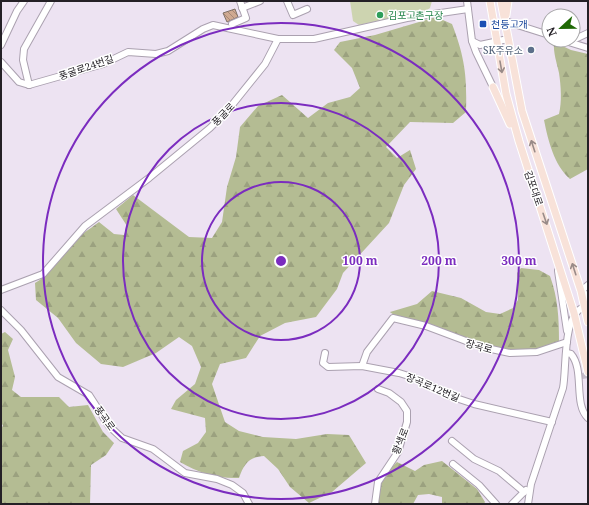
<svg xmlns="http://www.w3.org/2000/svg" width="589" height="505" font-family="'Noto Serif','Noto Sans KR',serif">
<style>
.forest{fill:url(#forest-firs)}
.green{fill:#cdd4b0}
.building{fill:url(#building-back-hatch);stroke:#7e7067}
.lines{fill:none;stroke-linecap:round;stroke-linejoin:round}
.minor-tunnel{stroke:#c5bcc9;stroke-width:6;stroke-dasharray:6 3;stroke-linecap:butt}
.minor-casing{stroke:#aba1b0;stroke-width:8}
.major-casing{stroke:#fff;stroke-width:9}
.minor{stroke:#fff;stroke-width:6}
.major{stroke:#f8e2d9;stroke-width:7}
.oneway{stroke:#998b88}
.ring{fill:none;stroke:#7b2cbf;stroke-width:2}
.leisure-dot{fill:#2e9e5b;stroke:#fff;stroke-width:1.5}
.transit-dot{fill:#1a4fb4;stroke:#fff;stroke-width:1.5}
.service-dot{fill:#5c6f8a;stroke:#fff;stroke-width:1.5}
.labels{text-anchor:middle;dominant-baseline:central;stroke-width:3;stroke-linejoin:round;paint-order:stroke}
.leisure-label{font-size:10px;fill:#27864d;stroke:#fff;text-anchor:start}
.transit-label{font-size:10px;fill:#164399;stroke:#fff;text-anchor:start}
.service-label{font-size:10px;fill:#4e5e75;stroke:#fff;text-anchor:end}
.street-label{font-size:10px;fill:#242026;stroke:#fff}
.centre{fill:#7b2cbf;stroke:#fff;stroke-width:2}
.ring-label{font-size:12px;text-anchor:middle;font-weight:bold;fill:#7b2cbf;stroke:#fff;stroke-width:3;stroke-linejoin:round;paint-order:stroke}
</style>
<defs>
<pattern id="forest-firs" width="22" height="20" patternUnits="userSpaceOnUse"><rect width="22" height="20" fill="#b4bc93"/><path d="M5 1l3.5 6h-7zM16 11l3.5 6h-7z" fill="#9ba17f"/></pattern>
<pattern id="building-back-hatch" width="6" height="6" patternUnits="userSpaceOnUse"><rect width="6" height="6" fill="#cfa991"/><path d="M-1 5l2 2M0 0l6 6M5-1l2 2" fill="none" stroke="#a88976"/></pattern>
</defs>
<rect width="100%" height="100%" fill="#ede3f2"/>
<g class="forest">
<path d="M436,17L452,24C465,58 467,76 466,112L453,123L410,122L386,147L397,158L410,150L416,169L404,185L389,223L343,273L337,289L316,317L285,323L260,336L246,358L220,364L212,384L225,422L239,431L263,437L296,439L327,434L349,435L366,463L332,492L309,503L290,487L278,469L264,456C249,457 244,464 239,478C219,479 198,473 180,462L183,451L198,443L206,432L205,418L171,409L176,400L195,384L201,367L192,346L179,337L156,353L123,367L101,364L76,343L58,318L36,300L35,283C51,274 60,258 72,244C79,235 90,229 99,222L114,234L124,235L127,226L116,209L133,195L189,237L212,238L222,222L227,187L236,157L240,127L258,106L282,95L308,118L328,103L350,97L360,88L352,68L334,50L340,42L375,35Z"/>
<path d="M554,42L571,50L588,54V169L570,179C554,165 548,140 544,120L559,114C562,102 561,86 559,73C557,63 553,53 554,42Z"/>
<path d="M521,268L539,270L550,276C558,298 559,318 559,341L540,350L520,352L500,350L398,318L390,312L417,304L432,291L461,298L486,312L500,314L513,308L518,300L517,273Z"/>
<polygon points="5,332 13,339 8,350 15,377 12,390 21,397 59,397 69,407 88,405 103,432 114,443 106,455 91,465 90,504 1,504 1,428 3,426 1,422 1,334"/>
<path d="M442,461L477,489L485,502L484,504H442V497L429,494L418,495L413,504H378C376,484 383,476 397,462L415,471L424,465Z"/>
</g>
<polygon class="green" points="350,1 432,1 430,8 427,10 359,25 353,21"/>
<polygon class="building" points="235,9 238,17 227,22 223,13"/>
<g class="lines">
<polyline class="minor-tunnel" points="582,376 588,375"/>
<defs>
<g id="minor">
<polyline points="287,1 293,15 307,9"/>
<polyline points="467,1 472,41 480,45 508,39"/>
<polyline points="242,8 260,1"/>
<polyline points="505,21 549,35"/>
<polyline points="232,24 246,18 240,1"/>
<polyline points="562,40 588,48"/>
<polyline points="573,40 588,33"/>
<polyline points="472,41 476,52 493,87"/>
<polyline points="1,45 17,11 24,1"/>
<polyline points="1,62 19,82 29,85 103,64 128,52 156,54 168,51 203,29 213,25 278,39"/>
<polyline points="29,85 23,60 24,49 51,1"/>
<polyline points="558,271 567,331"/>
<polyline points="588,285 581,291 588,296"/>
<polyline points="1,290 43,274 85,226 149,178 210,128 228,110 265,64 278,39 314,39 407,18 468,9"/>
<polyline points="1,310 21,330 58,377 89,395 109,426 122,438 153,449 185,473 217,479 232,485 243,493 249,504"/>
<polyline points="325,353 323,363 328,367 362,366 399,373 415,378 450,396 474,404 552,422"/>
<path d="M567,353L571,354C585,370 573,404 588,418"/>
<polyline points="362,366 367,352 393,318 426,326 482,347 510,353 537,352 567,342"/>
<polyline points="452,441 474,459 499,471 524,492"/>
<polyline points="453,464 479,485 496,504"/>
<polyline points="375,504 378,482 398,452 407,422 407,411 401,402 389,393 378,389"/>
<polyline points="512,504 526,490"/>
<path d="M528,504L531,484L563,388C567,367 562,315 584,307"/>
</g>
<g id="major">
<polyline points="490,1 506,94 519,141 574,313 588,372"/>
<polyline points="501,1 522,111 581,291 588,322"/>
<polyline points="506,15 508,1"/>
<polyline points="493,87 510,124"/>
</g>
</defs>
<use href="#minor" class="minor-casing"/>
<use href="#major" class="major-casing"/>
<use href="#minor" class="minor"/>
<use href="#major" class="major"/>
</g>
<defs><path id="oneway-shaft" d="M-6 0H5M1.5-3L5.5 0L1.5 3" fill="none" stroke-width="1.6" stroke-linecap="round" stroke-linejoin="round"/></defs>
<g class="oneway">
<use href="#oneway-shaft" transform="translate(501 67) rotate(80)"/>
<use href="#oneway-shaft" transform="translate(533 146) rotate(-108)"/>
<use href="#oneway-shaft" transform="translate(545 219) rotate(71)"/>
<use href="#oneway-shaft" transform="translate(574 269) rotate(-108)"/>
</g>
<g class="ring">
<circle cx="281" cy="261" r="79"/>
<circle cx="281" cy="261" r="158"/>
<circle cx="281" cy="261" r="238"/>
</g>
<circle class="leisure-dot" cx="380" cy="15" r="4"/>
<rect class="transit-dot" x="479" y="20" width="8" height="8" rx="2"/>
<circle class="service-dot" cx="531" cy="50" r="4"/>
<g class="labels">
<g class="leisure-label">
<text x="388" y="15">김포고촌구장</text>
</g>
<g class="transit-label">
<text x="491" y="24">천등고개</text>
</g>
<g class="service-label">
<text x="523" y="50">SK주유소</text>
</g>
<g class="street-label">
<text transform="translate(86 67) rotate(-19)">풍굴로24번길</text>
<text transform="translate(223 114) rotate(-46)">풍굴로</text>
<text transform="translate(534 188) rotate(71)">김포대로</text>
<text transform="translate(479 346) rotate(15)">장곡로</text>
<text transform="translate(433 387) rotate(23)">장곡로12번길</text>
<text transform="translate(105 418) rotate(54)">풍곡로</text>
<text transform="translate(400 441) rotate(-69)">황색로</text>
</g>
</g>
<circle cx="281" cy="261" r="6" class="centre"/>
<g class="ring-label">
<text x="360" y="265">100 m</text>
<text x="439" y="265">200 m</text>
<text x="519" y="265">300 m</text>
</g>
<rect width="589" height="505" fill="none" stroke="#242026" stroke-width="4"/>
<g transform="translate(561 28) rotate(248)"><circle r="19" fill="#ffffff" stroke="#a7a6a8"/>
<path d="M0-3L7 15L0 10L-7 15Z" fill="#1e6804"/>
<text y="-6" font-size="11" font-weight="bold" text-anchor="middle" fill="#242026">N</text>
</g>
</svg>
